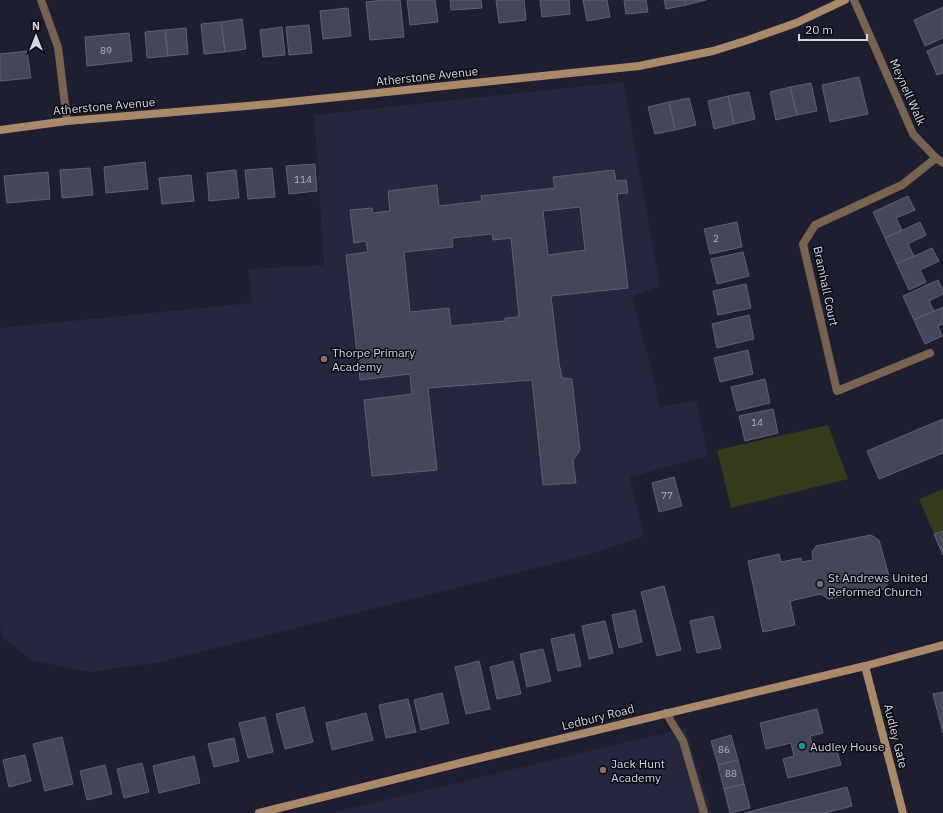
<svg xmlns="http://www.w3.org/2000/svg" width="943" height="813" font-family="'IBM Plex Sans',sans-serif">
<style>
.built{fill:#24273d}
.green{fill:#343c1b}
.building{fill:#454759;stroke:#5f6275;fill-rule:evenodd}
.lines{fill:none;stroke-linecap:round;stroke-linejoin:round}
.lane{stroke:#776350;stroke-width:8}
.street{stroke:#776350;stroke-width:8}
.secondary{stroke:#a9896a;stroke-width:8}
.education-dot{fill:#8d6e63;stroke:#080910;stroke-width:1.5}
.worship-dot{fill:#6b7280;stroke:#080910;stroke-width:1.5}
.culture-dot{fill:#0f9aa8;stroke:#080910;stroke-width:1.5}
.labels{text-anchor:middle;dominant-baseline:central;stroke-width:3;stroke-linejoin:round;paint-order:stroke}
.number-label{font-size:10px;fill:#b0b2bf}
.street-label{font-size:12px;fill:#d4d6e1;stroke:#080910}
.poi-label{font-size:12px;fill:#d4d6e1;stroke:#080910;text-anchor:start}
</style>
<rect width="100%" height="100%" fill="#1d1e2f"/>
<g class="built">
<polygon points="623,82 660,286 632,296 657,391 659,407 696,400 708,456 630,477 644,536 580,557 160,662 90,672 33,661 3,638 0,627 0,328 252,303 248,269 324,265 314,115"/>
<polygon points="685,728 712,813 331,813"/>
</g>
<g class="green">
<polygon points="828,425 848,479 731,508 717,450"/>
<polygon points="943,489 943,531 934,534 919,499"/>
</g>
<g class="building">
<polygon points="385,0 400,0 404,37 370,40 366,2"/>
<polygon points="407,0 435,0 438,22 410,25"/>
<polygon points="450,0 481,0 482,8 451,10"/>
<polygon points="496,0 524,0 526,20 499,23"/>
<polygon points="540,0 569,0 570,14 542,17"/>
<polygon points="583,0 607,0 610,17 587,21"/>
<polygon points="624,0 646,0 648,12 626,14"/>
<polygon points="664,0 685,0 686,5 666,9"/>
<polygon points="685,0 706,0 686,5"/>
<polygon points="943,7 943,38 925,46 914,20"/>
<polygon points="348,8 351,36 323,39 320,11"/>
<polygon points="242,19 246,49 225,52 221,22"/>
<polygon points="221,22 225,52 204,54 201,24"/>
<polygon points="309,25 312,53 289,55 286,27"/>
<polygon points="282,27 285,55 263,57 260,30"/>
<polygon points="186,28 188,54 168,56 165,30"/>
<polygon points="165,30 168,56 147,58 145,32"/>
<polygon points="129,33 132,61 87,66 85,37"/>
<polygon points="943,44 943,73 937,75 927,51"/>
<polygon points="27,51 31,78 0,81 0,54"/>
<polygon points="859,77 868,114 830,122 822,85"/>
<polygon points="811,83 817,111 797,115 790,87"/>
<polygon points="790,87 797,115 776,120 770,92"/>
<polygon points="749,92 755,119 734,124 728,96"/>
<polygon points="728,96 734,124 714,129 708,101"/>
<polygon points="689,98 696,125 675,130 669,102"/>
<polygon points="669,102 675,130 655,134 648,107"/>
<polygon points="145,162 148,189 106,193 104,167"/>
<polygon points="315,164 317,191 289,194 286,166"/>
<polygon points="90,168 93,195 62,198 60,170"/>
<polygon points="272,168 275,197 248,199 245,170"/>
<polygon points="236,170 239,198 209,201 207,173"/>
<path d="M614,170L616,181L626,180L628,193L617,194L628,288L551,296L559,363L562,378L572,379L580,450L573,460L576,483L543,485L532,380L428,388L437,470L372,476L364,400L412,394L410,374L360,380L346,255L368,252L366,241L354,243L350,210L372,208L373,213L390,211L388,191L437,185L439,206L482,201L481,196L555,188L553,177ZM580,207L585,250L548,255L543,211ZM492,234L493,240L511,238L519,317L505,318V321L451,326L449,308L410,312L404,252L453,247L452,238Z"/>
<polygon points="48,172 50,199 7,203 4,176"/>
<polygon points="191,175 194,201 162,204 159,178"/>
<polygon points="908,196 915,210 896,218 902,230 885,238 873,212"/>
<polygon points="737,222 742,247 710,254 704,229"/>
<polygon points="920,222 926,235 908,244 914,256 897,264 885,238"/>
<polygon points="932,248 939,261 920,270 926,282 909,290 897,264"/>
<polygon points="743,252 749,276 717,284 711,259"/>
<polygon points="938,280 943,290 943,294 929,301 934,311 914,320 903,296"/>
<polygon points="746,284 751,308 718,315 713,291"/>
<polygon points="943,307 943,324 938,326 942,336 925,344 914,320"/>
<polygon points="749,315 754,339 717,348 712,324"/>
<polygon points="748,350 753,374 720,382 714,358"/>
<polygon points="765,379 770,403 737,411 731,387"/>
<polygon points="773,409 778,433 745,441 739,416"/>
<polygon points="943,419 943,453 879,479 867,451"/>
<polygon points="674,477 682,506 659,512 652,483"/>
<polygon points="943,531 943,555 934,534"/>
<polygon points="871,535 879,540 890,580 884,589 828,599 821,594 790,601 795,625 763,632 748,561 779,554 781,562 801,558 802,562 813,560 812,552 816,546"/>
<polygon points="664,586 681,650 657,656 641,592"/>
<polygon points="635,610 642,642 619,648 612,615"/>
<polygon points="713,616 721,648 697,653 690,621"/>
<polygon points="605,621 613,653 589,659 582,626"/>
<polygon points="574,634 581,666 558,671 551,639"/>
<polygon points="543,649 551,681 527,687 520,654"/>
<polygon points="479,661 490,709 466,714 455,667"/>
<polygon points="513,661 521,694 497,699 490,667"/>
<polygon points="943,692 943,733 933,694"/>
<polygon points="442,693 449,723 421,730 414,700"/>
<polygon points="408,699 416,732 386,738 379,705"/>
<polygon points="304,707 313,742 285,749 276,714"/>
<polygon points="817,709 823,733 810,736 813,748 835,743 841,765 788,778 783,759 794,756 791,743 766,749 760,723"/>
<polygon points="366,713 373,740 332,750 326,723"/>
<polygon points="265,717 273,752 248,758 239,723"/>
<polygon points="731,735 738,760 718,765 711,741"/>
<polygon points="62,737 73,784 45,791 33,744"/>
<polygon points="234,738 239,761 214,767 208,744"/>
<polygon points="25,755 31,781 9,787 3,760"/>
<polygon points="194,756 200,783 159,793 153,766"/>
<polygon points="738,760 744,784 724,789 718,765"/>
<polygon points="142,763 149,792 124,798 117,769"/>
<polygon points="105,765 112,794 87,800 80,771"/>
<polygon points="744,784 750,808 730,813 724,789"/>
<polygon points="847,787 852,806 825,813 744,813"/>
</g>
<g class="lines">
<polyline class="lane" points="666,713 683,741 704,813"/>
<g class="street">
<polyline points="41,0 58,47 67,121"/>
<polyline points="854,0 913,134 936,158 943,163"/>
<polyline points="930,353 837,391 803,244 815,225 902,185 936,158"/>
</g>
<g class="secondary">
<polyline points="0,130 67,121 270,104 639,66 713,51 748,40 796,23 845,0"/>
<polyline points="865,666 903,813"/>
<polyline points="259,813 464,762 865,666 943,645"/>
</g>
</g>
<g class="education-dot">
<circle cx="324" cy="359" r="4"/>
<circle cx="603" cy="770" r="4"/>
</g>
<circle class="worship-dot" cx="820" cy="584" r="4"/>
<circle class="culture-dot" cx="802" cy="746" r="4"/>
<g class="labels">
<g class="number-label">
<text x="106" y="50">89</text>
<text x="303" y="179">114</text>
<text x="716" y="238">2</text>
<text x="757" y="422">14</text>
<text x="667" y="495">77</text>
<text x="724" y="749">86</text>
<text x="731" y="773">88</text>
</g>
<g class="street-label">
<text transform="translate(427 76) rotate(-6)">Atherstone Avenue</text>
<text transform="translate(908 92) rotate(66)">Meynell Walk</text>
<text transform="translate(104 106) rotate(-5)">Atherstone Avenue</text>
<text transform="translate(826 286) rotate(78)">Bramhall Court</text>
<text transform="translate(598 717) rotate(-14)">Ledbury Road</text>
<text transform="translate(896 736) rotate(76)">Audley Gate</text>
</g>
<g class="poi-label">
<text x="332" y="352">Thorpe Primary<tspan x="332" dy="14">Academy</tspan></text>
<text x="828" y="577">St Andrews United<tspan x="828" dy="14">Reformed Church</tspan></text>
<text x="810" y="746">Audley House</text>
<text x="611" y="763">Jack Hunt<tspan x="611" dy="14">Academy</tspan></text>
</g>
</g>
<g transform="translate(36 36)" stroke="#080910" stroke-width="3" paint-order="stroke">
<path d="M0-3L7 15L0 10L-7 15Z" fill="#d4d6e1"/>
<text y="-6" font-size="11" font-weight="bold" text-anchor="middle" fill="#d4d6e1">N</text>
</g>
<path d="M799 34v6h68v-6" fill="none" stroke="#d4d6e1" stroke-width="2"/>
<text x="805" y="34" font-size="12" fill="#d4d6e1" stroke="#080910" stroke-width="3" paint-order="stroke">20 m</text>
</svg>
